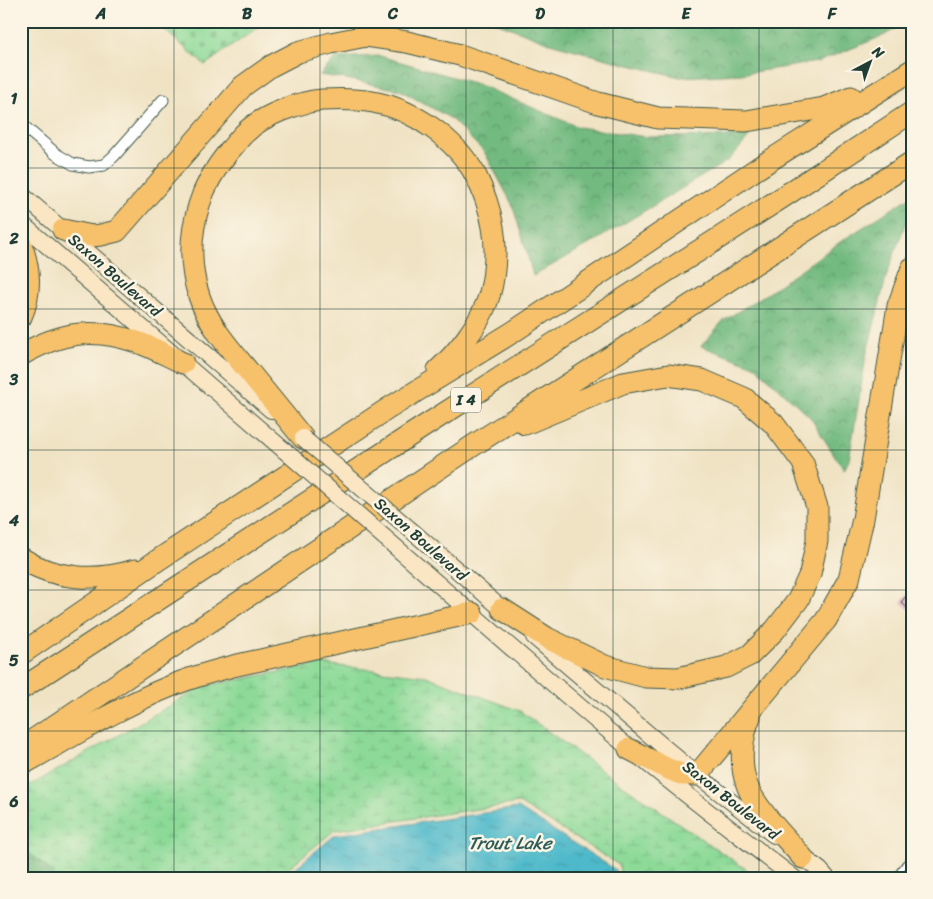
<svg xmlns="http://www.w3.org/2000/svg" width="933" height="899" font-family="Sriracha,sans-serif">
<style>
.forest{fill:url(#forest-crowns);stroke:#487c5a}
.wetland{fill:url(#wetland-marsh);stroke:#568c66}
.cemetery{fill:url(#cemetery-stones);stroke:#568c66}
.water{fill:url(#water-ripples);stroke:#367b7f}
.building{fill:url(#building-hatch)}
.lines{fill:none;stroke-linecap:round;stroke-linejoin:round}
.service-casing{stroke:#3e564a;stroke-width:8}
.minor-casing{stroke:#3e564a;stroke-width:13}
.secondary-casing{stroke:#3e564a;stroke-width:18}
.motorway-casing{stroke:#3e564a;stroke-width:23}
.service{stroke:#fff;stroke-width:5.5}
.minor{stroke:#fff;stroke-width:11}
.secondary{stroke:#fbe6c4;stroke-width:16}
.motorway{stroke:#f6c16b;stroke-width:21}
.secondary-bridge-casing{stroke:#3e564a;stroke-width:18;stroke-linecap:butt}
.secondary-bridge{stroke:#fbe6c4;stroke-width:16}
.grid{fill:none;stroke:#1f3d34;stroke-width:1;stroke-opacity:0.55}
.labels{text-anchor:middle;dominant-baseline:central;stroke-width:5;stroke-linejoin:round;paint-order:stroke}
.shield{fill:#fcf5e5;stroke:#617469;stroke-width:1}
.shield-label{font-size:15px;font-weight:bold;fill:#1f3d34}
.street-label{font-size:16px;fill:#1f3d34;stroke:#fcf5e5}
.water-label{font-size:18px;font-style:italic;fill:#2b5c5a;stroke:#fcf5e5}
.neatline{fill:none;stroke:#1f3d34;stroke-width:2}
.grid-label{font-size:16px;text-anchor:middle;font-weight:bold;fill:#1f3d34}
</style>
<defs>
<pattern id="forest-crowns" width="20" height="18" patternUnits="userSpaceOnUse" patternTransform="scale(1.25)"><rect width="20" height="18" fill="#72ba80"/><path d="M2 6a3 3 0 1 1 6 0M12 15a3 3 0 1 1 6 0" fill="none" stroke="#5d986a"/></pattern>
<pattern id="wetland-marsh" width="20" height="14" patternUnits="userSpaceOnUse" patternTransform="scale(1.25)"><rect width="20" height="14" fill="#8dda98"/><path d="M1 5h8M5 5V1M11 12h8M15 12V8" fill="none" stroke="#79bc84"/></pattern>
<pattern id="cemetery-stones" width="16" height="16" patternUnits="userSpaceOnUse" patternTransform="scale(1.25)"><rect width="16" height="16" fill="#8dda98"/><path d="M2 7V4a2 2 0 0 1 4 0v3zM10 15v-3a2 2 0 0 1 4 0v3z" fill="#79bc84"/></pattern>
<pattern id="water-ripples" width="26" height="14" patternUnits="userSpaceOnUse" patternTransform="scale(1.25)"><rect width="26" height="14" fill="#4eb9ca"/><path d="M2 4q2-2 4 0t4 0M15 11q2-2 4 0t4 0" fill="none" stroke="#4098a5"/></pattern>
<pattern id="building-hatch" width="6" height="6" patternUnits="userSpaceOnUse" patternTransform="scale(1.25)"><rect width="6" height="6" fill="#d7a1b9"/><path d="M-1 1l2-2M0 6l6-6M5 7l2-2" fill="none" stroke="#ae8497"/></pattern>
</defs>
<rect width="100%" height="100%" fill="#fcf5e5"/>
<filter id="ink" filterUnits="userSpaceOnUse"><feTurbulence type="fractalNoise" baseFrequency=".02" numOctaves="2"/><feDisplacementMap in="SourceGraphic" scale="10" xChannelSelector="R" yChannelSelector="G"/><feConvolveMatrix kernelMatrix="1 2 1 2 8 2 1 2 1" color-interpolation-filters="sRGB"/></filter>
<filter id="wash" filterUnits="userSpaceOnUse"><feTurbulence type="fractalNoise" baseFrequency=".0096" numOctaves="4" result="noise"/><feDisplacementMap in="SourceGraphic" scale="20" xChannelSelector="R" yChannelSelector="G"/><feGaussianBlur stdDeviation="1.12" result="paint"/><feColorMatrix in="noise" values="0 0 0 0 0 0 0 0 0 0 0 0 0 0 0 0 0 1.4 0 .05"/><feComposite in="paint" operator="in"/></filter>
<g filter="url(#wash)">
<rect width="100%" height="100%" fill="#f0e3c4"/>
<g class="forest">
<polygon points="493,21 909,21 885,35 818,62 741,74 680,77 625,64 550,43"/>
<polygon points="380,56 477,84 578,127 646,137 750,136 729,160 593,242 533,276 527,253 512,204 485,153 450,118 400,90 346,79 320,75 335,58"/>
<polygon points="912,196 912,203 909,214 887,274 866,356 849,460 844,470 810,417 755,366 701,346 723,321 768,293 843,240"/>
<polygon points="21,846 54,873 53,878 21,878"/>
</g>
<polygon class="wetland" points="322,664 426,676 520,711 618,782 759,878 615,878 620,870 619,865 519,803 335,830 276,878 53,878 54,873 21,846 21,791 204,686"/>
<polygon class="cemetery" points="154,21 270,21 264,23 205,65"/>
<polygon class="water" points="518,808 616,870 609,878 283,878 335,835"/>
<g id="blocks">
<polygon class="building" points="912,589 912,612 901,602"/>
</g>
</g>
<g filter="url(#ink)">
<use href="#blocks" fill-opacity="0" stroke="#3e564a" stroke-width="1"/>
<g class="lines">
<defs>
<polyline id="service" points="895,878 905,864 912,857"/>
<polyline id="minor" points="21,124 56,154 73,164 89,167 104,165 114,156 163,100"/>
<g id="secondary">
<polyline points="21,194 271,410"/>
<polyline points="21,223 285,451"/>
<polyline points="412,531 510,616"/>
<path d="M384,537C466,608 547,680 630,749C684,794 739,835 794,878"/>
<polyline points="534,637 697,775 774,835"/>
<polyline points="795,851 820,870 827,878"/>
</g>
<g id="motorway">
<polyline points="63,230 92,236 101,235 117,231 243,86 271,66 298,52 331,43 366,36 407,42 460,55 598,103 658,118 746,121 824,108 851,97"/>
<path d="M21,244C30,268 32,293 21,317"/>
<path d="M21,355C61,332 93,327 137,342C152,347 168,356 183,363"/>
<path d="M303,438C285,416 267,394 250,373C230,349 209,326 199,296C189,266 190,235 199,205C205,185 216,167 229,151C235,145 240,137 246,132C263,115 299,102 322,100C339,99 356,99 373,102C413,109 456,139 476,176C484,192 490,210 493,227C497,249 495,281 487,302C478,326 457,353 438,370"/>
<path d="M21,558C55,580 97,582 135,570"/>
<polyline points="502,609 547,638 605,666 646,677 678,678 726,667 750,655 775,630 798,600 810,574 817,541 817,507 803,463 774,424 744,398 702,380 668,375 623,383 525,424"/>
<polyline points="21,654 158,560 389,408 513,332 758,168 912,70"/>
<polyline points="21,689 423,427 783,197 912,112"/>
<path d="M750,717C742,736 739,764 747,785C755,808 786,838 803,858"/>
<polyline points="21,748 474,445 912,162"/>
<polyline points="629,749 666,768 683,775 697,775 826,620 849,579 863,519 898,306 912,268"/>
<path d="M21,765C70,738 119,707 171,686C191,677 212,672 233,666L472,613"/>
</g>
</defs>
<use href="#service" class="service-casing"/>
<use href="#minor" class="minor-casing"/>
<use href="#secondary" class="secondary-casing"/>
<use href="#motorway" class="motorway-casing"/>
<use href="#service" class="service"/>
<use href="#minor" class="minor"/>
<use href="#secondary" class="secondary"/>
<use href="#motorway" class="motorway"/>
<defs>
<g id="secondary-bridge">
<polyline points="303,438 412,531"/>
<polyline points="285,451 384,537"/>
</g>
</defs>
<use href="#secondary-bridge" class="secondary-bridge-casing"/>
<use href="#secondary-bridge" class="secondary-bridge"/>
</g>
</g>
<path class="grid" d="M174,21V878M320,21V878M466,21V878M613,21V878M759,21V878M21,168H912M21,309H912M21,450H912M21,590H912M21,731H912"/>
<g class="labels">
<rect class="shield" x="451" y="387.5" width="30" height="25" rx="4"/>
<g class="shield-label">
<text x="466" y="400">I 4</text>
</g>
<g class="street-label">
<text transform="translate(115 275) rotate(41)">Saxon Boulevard</text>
<text transform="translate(421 539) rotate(41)">Saxon Boulevard</text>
<text transform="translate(731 800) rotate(38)">Saxon Boulevard</text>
</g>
<g class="water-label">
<text x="510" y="843">Trout Lake</text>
</g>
</g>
<rect width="933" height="899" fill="none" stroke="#fcf5e5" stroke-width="55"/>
<g transform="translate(870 62) rotate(41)" stroke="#fcf5e5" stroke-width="4" paint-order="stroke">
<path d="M0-4L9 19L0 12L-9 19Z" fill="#1f3d34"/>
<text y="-8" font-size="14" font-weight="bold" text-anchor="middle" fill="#1f3d34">N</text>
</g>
<rect x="28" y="28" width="878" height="844" class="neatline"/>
<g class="grid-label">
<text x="101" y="19">A</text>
<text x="247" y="19">B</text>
<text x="393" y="19">C</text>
<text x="540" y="19">D</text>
<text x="686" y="19">E</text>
<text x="832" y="19">F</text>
<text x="14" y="104">1</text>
<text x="14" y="244">2</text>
<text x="14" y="385">3</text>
<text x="14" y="526">4</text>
<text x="14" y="666">5</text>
<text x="14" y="807">6</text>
</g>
</svg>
